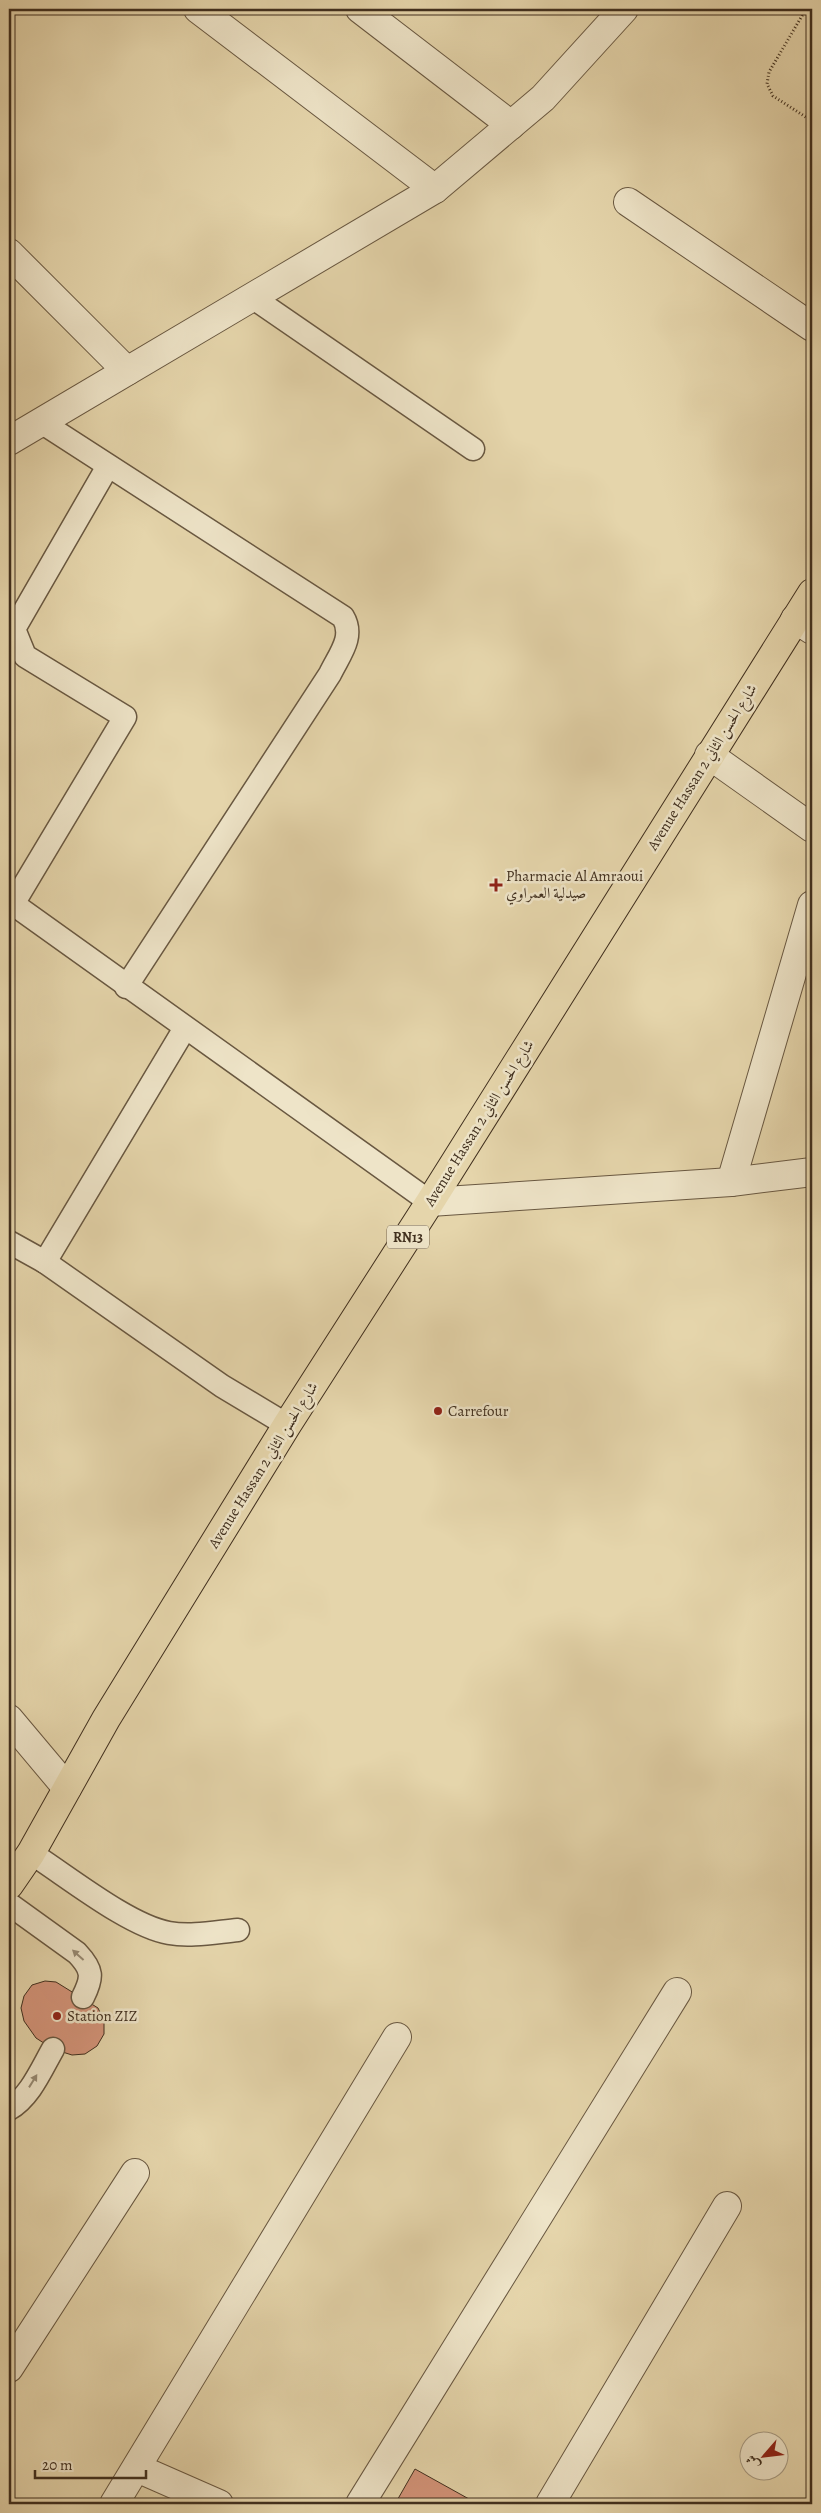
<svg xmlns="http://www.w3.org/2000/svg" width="821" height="2513" font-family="Alegreya,Amiri,serif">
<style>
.building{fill:#d4947a;stroke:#402f1e}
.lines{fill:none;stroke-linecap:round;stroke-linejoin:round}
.service-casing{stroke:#695841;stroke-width:25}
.minor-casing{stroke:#695841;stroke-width:30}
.primary-casing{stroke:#402f1e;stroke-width:30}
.path{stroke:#402f1e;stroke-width:3;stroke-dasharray:1 2.5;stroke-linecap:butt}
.service{stroke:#eee4c8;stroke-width:22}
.minor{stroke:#eee4c8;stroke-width:28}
.primary{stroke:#e5d5ab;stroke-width:28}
.oneway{fill:#978a73}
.poi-dot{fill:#8f2418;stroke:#eee4c8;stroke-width:2}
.labels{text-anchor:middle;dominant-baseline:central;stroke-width:5;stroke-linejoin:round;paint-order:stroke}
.shield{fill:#eee4c8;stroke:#746551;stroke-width:1}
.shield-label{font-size:14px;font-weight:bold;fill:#402f1e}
.street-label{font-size:15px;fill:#402f1e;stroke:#eee4c8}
.poi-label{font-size:15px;fill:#402f1e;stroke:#eee4c8;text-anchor:start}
</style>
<rect width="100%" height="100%" fill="#e5d5ab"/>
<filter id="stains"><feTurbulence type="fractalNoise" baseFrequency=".004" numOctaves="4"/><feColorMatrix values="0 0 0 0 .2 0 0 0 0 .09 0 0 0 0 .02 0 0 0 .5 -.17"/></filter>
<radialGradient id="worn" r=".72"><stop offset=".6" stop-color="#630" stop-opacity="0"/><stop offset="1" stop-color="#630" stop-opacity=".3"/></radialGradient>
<g class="building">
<polygon points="45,1981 56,1982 98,2008 104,2021 104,2034 97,2046 85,2054 72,2055 53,2049 36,2038 24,2021 21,2008 24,1996 32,1985"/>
<polygon points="415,2469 478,2504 395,2504"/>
</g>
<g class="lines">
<defs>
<g id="service">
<polyline points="252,297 473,449"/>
<path d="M41,422L343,617C355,637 339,655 330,674L126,987"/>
<polyline points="9,901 430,1202"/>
<polyline points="13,904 125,717 25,656 14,629 108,466"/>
<polyline points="9,1242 45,1262 222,1386 287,1425"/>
<polyline points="45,1262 185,1028"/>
<path d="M31,1853C67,1876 129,1926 169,1933C191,1937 216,1932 238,1930"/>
<path d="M9,1904L77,1953C93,1970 93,1977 83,1997"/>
<path d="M9,2109C30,2097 41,2070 53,2049"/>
</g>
<g id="minor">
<polyline points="198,9 435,189"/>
<polyline points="360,9 511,125"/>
<polyline points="628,202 812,327"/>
<polyline points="9,253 127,371"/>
<polyline points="9,441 435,189 543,98 624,9"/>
<polyline points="795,619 812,630"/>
<polyline points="709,755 812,828"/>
<polyline points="731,1182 812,905"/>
<polyline points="430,1202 731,1182 812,1172"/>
<polyline points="9,1719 67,1788"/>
<polyline points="9,2368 135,2173"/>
<polyline points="137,2468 219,2504"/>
<polyline points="114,2504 397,2037"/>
<polyline points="360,2504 677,1992"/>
<polyline points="550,2504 727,2206"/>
</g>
<polyline id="primary" points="9,1885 31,1853 106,1719 287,1425 430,1202 812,593"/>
</defs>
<use href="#service" class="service-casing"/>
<use href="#minor" class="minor-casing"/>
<use href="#primary" class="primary-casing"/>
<polyline class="path" points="806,9 769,72 767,84 773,96 812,121"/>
<use href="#service" class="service"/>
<use href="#minor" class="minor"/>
<use href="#primary" class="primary"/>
</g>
<defs><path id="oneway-solid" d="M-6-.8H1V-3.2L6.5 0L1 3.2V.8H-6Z" transform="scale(1.25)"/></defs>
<g class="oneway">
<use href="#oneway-solid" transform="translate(78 1955) rotate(-138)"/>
<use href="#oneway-solid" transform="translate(33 2081) rotate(-58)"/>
</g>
<g class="poi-dot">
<path d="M493.5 877.5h5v5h5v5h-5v5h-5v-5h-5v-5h5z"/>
<circle cx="438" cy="1411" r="5"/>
<circle cx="57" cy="2016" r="5"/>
</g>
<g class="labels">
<rect class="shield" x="387" y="1225.5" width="42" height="23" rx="4"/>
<g class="shield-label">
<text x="408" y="1237">RN13</text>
</g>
<g class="street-label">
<text transform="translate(702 767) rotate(-58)">Avenue Hassan 2 شارع الحسن الثاني</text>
<text transform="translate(479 1123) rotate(-58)">Avenue Hassan 2 شارع الحسن الثاني</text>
<text transform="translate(263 1465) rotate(-58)">Avenue Hassan 2 شارع الحسن الثاني</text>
</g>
<g class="poi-label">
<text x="506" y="876">Pharmacie Al Amraoui<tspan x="506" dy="17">صيدلية العمراوي</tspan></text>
<text x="448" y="1411">Carrefour</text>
<text x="67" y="2016">Station ZIZ</text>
</g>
</g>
<rect width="821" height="2513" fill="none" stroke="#e5d5ab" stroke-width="30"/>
<rect x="10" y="10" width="801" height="2493" fill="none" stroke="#402f1e" stroke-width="2.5"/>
<rect x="15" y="15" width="791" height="2483" fill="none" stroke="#402f1e"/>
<g transform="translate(764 2456) rotate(242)"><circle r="24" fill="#eee4c8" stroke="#a89c84"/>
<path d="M0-4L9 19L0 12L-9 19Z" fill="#8f2418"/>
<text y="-8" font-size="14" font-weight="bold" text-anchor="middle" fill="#402f1e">ش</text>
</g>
<path d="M35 2470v8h111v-8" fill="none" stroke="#402f1e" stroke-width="2.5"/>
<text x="42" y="2470" font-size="15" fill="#402f1e" stroke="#eee4c8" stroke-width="4" paint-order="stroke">20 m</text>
<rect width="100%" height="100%" filter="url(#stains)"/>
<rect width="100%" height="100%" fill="url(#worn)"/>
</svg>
